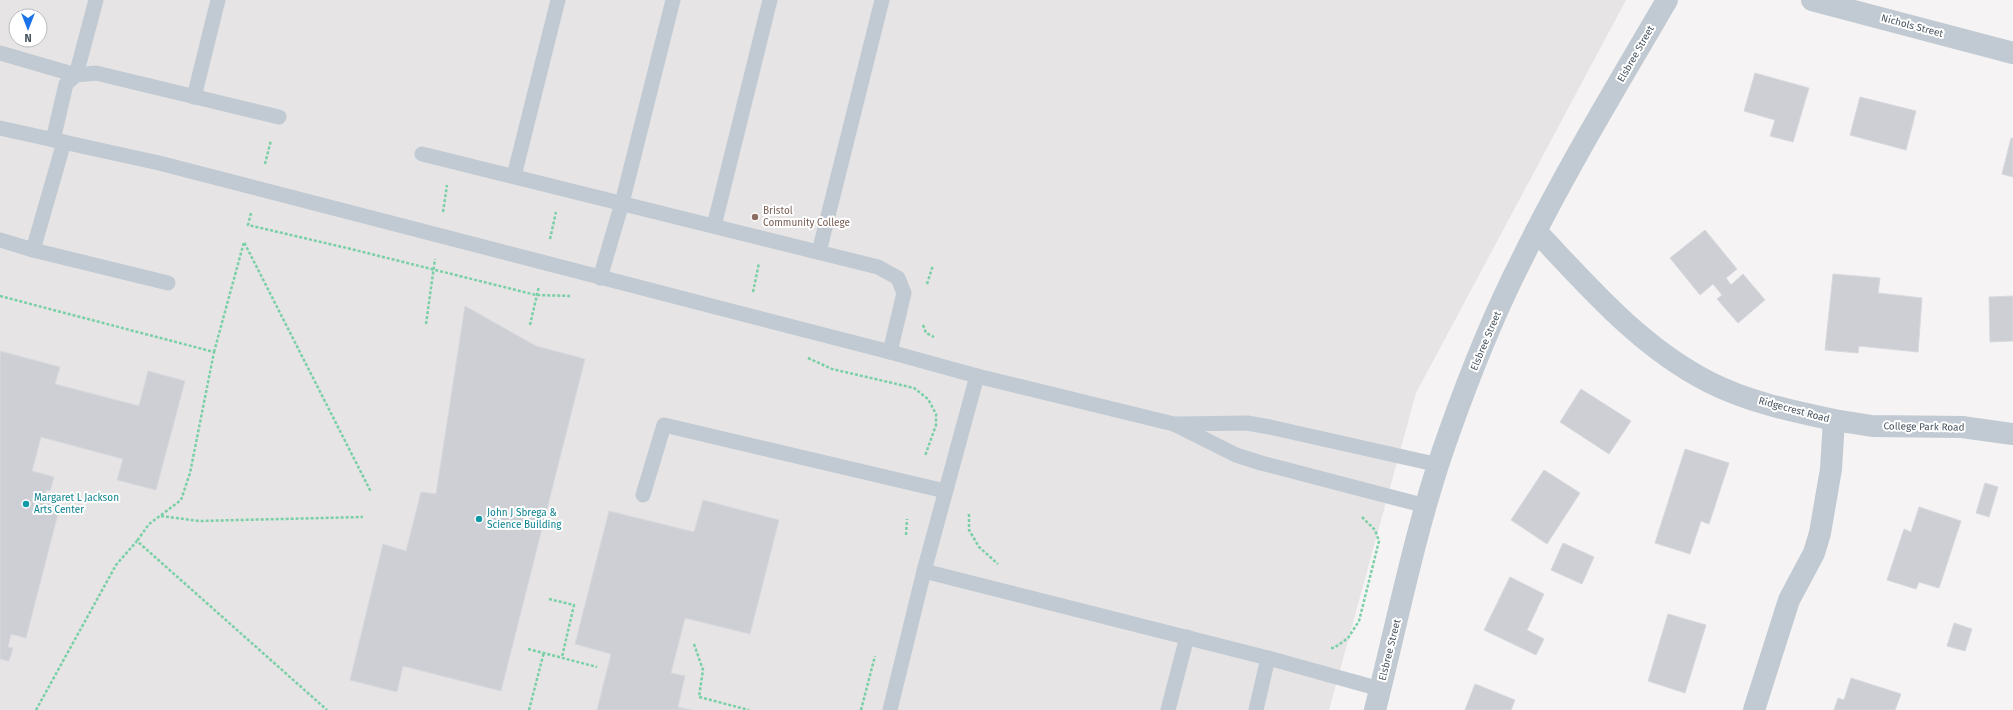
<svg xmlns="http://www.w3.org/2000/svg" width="2013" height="710" font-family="'Fira Sans',sans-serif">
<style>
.education{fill:#e6e4e5;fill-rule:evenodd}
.building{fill:#cdcfd5;stroke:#d7d9de}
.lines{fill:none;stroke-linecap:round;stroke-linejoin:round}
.path{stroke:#7ad0a6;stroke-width:2.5;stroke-dasharray:3 2;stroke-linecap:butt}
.service{stroke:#c1cad2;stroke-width:15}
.minor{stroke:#c1cad2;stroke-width:22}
.tertiary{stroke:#c1cad2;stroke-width:22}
.education-dot{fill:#8d6e63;stroke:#fff;stroke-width:1.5}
.culture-dot{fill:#0f9aa8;stroke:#fff;stroke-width:1.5}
.labels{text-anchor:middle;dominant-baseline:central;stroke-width:4;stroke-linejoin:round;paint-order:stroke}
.street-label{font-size:10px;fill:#4a5661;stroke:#fff}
.education-label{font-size:10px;fill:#785e54;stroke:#fff;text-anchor:start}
.culture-label{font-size:10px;fill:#0d838f;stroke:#fff;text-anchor:start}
</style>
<rect width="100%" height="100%" fill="#f5f3f3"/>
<path class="education" d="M0,0H1626L1416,393L1329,710H0ZM16,16H40V40H16Z"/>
<g class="building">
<polygon points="1755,73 1809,88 1793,142 1770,136 1775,120 1744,111"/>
<polygon points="1860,97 1916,111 1906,150 1850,135"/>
<polygon points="2011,138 2013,138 2013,177 2002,174"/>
<polygon points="1705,230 1737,269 1726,278 1731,285 1743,274 1765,300 1738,323 1717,299 1722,295 1713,284 1700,295 1670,258"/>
<polygon points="1833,274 1880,278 1878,293 1922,298 1918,352 1859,346 1858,353 1825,350"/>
<polygon points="2013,296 2013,341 1990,342 1989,297"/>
<polygon points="465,306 536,346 585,359 501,691 403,666 397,692 350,680 383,544 406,551 421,492 436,494"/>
<polygon points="0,351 60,367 55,384 139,406 148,371 185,381 156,490 117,480 123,459 41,437 32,471 54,477 50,491 46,490 43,502 60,506 26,638 11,634 8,647 13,648 9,661 0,659"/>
<polygon points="1581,389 1631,421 1609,454 1560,422"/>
<polygon points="1685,449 1729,463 1709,524 1701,521 1690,554 1655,543"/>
<polygon points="1544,470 1580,493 1547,544 1511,520"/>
<polygon points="1985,483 1998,487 1989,517 1976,513"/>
<polygon points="703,500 779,520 750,634 685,618 671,673 685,676 678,707 691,710 597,710 611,654 575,644 609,511 694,532"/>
<polygon points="1919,507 1961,521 1939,588 1919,582 1916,589 1887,580 1904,529 1911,532"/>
<polygon points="1563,543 1594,557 1582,584 1551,570"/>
<polygon points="1510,577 1544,594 1527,630 1544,639 1536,655 1484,630"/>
<polygon points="1668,614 1706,625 1685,693 1648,681"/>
<polygon points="1954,623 1972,629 1965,651 1947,646"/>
<polygon points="1851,678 1901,694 1895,710 1834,710 1838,698 1844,700"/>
<polygon points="1475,684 1515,700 1511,710 1465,710"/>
</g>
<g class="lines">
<g class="path">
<polyline points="265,164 271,140"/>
<polyline points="443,212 447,185"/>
<polyline points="251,213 248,225 351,249 536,295 570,296"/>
<polyline points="550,239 556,212"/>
<polyline points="927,284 933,265"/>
<polyline points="753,292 759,263"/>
<polyline points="0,296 214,352 190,473 181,500 149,524 137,541"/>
<polyline points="426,324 435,259"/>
<polyline points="530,325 539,286"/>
<polyline points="923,325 926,333 934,337"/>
<polyline points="214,352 244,242 371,492"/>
<polyline points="808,358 832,369 914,388 928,399 936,414 936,425 925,456"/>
<polyline points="969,514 969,530 979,547 998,564"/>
<polyline points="161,516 199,521 363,517"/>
<polyline points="906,535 907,519"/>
<polyline points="549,599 574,605 562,657"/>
<polyline points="694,644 703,670 699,697 749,710"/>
<polyline points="1331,648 1334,648 1348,638 1359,621 1379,541 1375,530 1361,516"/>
<polyline points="528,649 597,667"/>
<polyline points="36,710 116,565 137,541 327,710"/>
<polyline points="529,710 544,652"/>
<polyline points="861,710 875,656"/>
</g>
<g class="service">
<polyline points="0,53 76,75 96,0"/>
<polyline points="194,97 218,0"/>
<polyline points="0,128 159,163 890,352 977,376 1174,424 1236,455 1261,463 1426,506"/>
<polyline points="53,140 66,84 76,75 96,73 279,117"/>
<polyline points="64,142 33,250 168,283"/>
<polyline points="422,154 878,267 898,278 904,293 890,352"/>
<polyline points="514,176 558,0"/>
<polyline points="714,226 770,0"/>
<polyline points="0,240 33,250"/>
<polyline points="819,252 882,0"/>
<polyline points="600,278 622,203 673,0"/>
<polyline points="1177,424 1247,423 1270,427 1439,465"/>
<polyline points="643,495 664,425 945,491"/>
<polyline points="924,571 1268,658 1380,689"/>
<polyline points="890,710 924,571 977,376"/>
<polyline points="1168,710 1187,637"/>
<polyline points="1256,710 1268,658"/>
</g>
<g class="minor">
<polyline points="1812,0 2013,53"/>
<path d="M1536,231C1588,286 1640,347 1709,382C1748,402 1792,411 1834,420L1831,469L1820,533L1814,553L1789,600L1754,710"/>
<polyline points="1834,420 1872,426 1962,427 2013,434"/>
</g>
<path class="tertiary" d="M1375,710C1398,619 1417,521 1449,433C1470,374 1493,316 1521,261C1565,171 1617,86 1667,0"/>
</g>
<circle class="education-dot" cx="755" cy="217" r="4"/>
<g class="culture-dot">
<circle cx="26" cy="504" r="4"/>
<circle cx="479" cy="519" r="4"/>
</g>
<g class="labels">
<g class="street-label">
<text transform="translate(1912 26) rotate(15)">Nichols Street</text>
<text transform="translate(1636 54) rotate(-60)">Elsbree Street</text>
<text transform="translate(1486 341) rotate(-67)">Elsbree Street</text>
<text transform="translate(1794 410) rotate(15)">Ridgecrest Road</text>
<text transform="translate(1924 427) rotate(1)">College Park Road</text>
<text transform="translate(1390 650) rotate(-76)">Elsbree Street</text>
</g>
<g class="education-label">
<text x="763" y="211">Bristol<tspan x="763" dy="12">Community College</tspan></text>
</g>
<g class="culture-label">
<text x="34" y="498">Margaret L Jackson<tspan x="34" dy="12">Arts Center</tspan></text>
<text x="487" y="513">John J Sbrega &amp;<tspan x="487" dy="12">Science Building</tspan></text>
</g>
</g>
<g transform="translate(28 28) rotate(180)"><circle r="19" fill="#ffffff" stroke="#b7bbc0"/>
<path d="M0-3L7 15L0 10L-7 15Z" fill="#1a73e8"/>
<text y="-6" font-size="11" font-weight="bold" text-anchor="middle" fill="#4a5661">N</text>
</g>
</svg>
